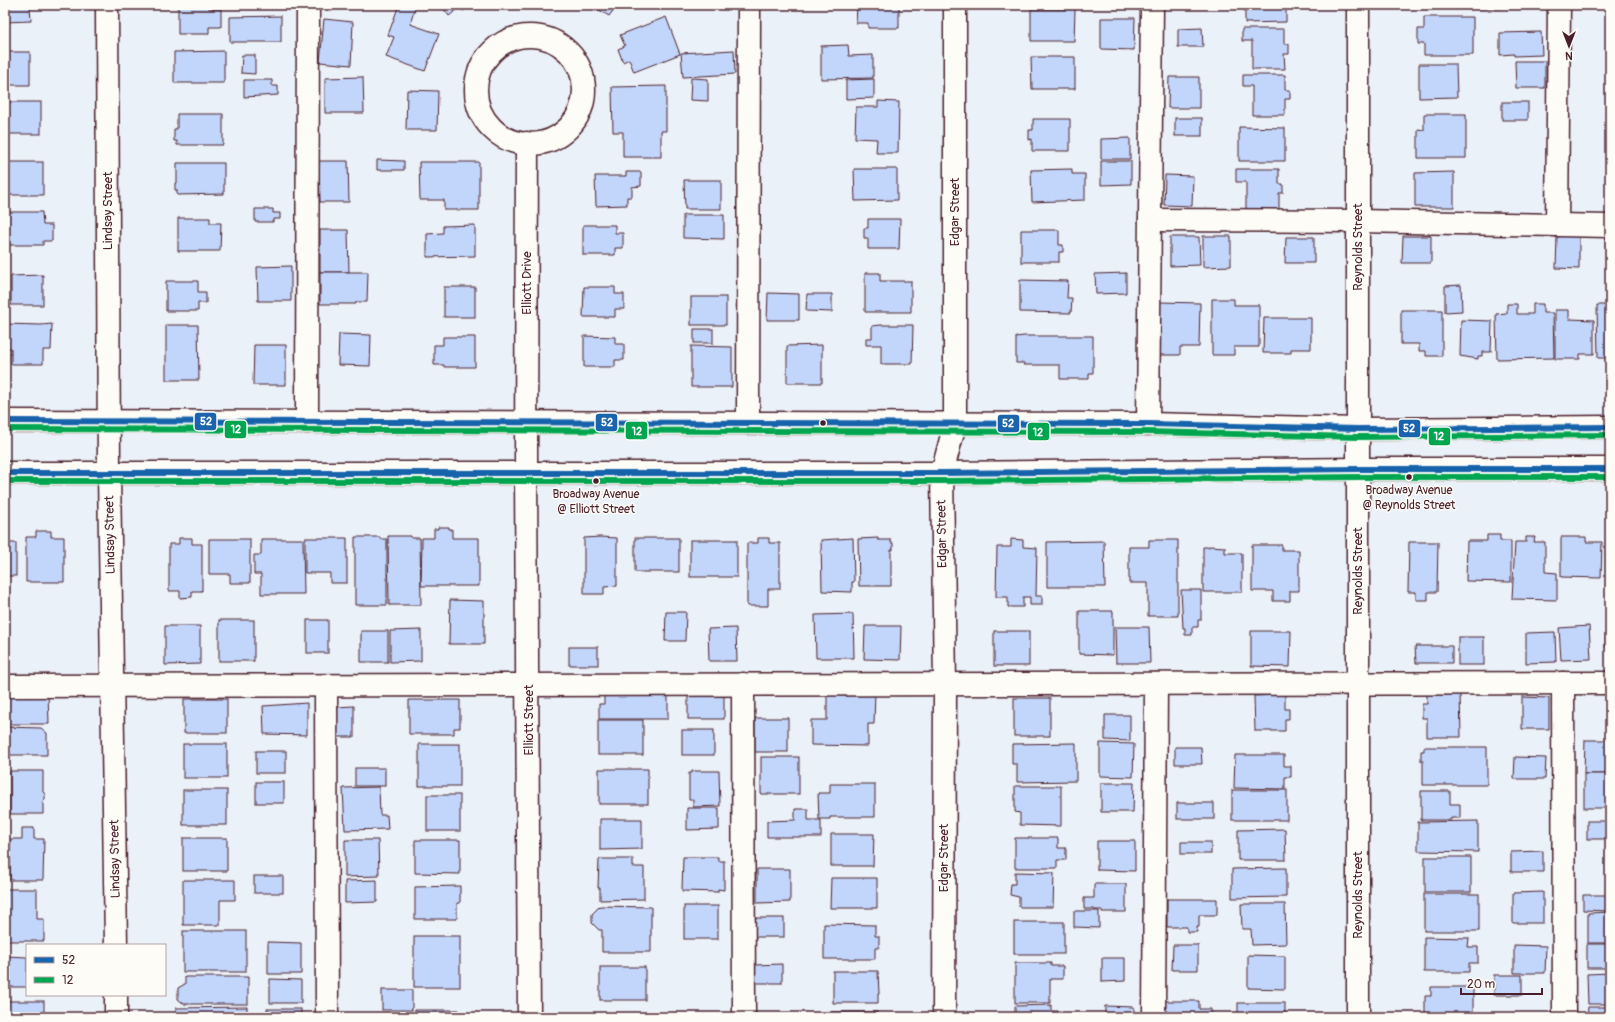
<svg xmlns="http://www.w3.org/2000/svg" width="1615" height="1022" font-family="Pangolin,sans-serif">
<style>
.building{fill:#c2d6fc;stroke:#4a1f2b}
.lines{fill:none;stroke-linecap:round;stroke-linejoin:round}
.minor-casing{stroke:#4a1f2b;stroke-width:25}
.minor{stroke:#fdfcf7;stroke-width:22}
.bus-1-casing{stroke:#fdfcf7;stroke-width:9}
.bus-2-casing{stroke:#fdfcf7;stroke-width:9}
.bus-1{stroke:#1964ac;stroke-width:6}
.bus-2{stroke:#00a54f;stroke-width:6}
.bus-dot{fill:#4a1f2b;stroke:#fdfcf7;stroke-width:1.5}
.labels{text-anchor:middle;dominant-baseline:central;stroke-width:3;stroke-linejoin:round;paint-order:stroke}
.bus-label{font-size:12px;fill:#4a1f2b;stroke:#fdfcf7}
.street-label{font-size:13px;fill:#4a1f2b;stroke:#fdfcf7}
.line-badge{stroke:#fdfcf7;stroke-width:1.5}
.badge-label{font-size:11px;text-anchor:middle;font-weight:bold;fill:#fff}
</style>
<rect width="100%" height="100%" fill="#ebf1f8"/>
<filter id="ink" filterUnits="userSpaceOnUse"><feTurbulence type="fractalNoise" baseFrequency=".025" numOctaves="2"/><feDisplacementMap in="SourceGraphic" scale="8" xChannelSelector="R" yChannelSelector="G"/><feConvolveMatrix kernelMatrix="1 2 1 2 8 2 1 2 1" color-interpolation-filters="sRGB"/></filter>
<g filter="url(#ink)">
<g class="building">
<polygon points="5,5 39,5 39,7 30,7 31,21 5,22"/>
<polygon points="178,5 209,5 209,9 221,9 221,27 209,27 209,34 178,34"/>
<polygon points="399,5 416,5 410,24 439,34 425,71 386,57 394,37 388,35"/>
<polygon points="441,5 472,5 463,11 460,7 449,16"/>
<polygon points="591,5 617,5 609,16"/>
<polygon points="869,5 899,5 899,28 868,28 868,23 856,23 857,6"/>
<polygon points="1245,5 1286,5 1286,22 1245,23"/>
<polygon points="1421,5 1500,5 1500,8 1421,9"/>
<polygon points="1511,5 1541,5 1541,9 1511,8"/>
<polygon points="1031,9 1075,9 1074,41 1031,41"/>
<polygon points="281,16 281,42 230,42 230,17"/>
<polygon points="666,17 680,54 634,72 629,59 623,62 618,49 625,46 620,35"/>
<polygon points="1424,17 1473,17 1473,55 1424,55 1424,44 1418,44 1418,29 1424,29"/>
<polygon points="1101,18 1135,18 1134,50 1101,49"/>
<polygon points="324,19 353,22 351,65 320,62"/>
<polygon points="1202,28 1203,47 1178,47 1178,29"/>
<polygon points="1242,29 1284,29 1284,44 1289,44 1289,54 1284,54 1285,69 1252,69 1252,41 1242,41"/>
<polygon points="1541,32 1542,55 1514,56 1514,54 1500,55 1500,33"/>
<polygon points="848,45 849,56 873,55 873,78 821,79 821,46"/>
<polygon points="734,50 735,74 683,77 681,53"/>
<polygon points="224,51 224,83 174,83 174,52"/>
<rect x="5" y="52" width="25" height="33"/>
<polygon points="242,55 255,55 255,74 241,73"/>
<polygon points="1031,57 1075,57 1075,89 1032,89"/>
<polygon points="1515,61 1545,61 1545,88 1516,88"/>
<polygon points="1419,64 1456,64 1457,97 1419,98"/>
<polygon points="1243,75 1285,75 1285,90 1290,90 1290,99 1285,99 1285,115 1252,115 1252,86 1243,86"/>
<polygon points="363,77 364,113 325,113 325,78"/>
<polygon points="1169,77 1199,77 1199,108 1168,108"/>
<polygon points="691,78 708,79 708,101 690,100"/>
<polygon points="874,79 874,98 846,99 846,80"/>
<polygon points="244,80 272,80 272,86 278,86 278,95 244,97"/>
<polygon points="666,86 666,131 661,131 661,157 623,157 623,132 613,132 612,87"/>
<polygon points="407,90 438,91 437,130 406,130"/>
<polygon points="878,101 899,102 898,153 876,153 877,139 855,138 856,107 878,107"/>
<rect x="5" y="102" width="36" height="32"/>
<rect x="1502" y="102" width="26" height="18"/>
<polygon points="177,114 223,114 223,145 177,145 177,141 174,141 174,129 177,129"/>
<polygon points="1424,114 1466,114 1466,158 1418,158 1418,129 1424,130"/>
<rect x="1175" y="118" width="27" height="18"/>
<polygon points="1033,119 1070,119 1070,151 1032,151 1032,139 1029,140 1029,130 1033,130"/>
<polygon points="1239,127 1285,128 1285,161 1239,161"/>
<polygon points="1130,138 1130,159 1101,159 1101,139"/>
<polygon points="377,160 404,161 404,170 377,170"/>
<polygon points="319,161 348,161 349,202 320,202"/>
<polygon points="1101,161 1131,161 1131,184 1101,185"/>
<rect x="5" y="162" width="38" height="33"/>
<polygon points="419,162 479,162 479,210 444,210 444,200 420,200"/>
<polygon points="177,163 224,163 224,194 177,195 177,190 175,190 175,183 177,183"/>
<polygon points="854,169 897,169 897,200 855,201"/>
<polygon points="1072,169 1072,174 1085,174 1085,200 1032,202 1031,170"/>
<polygon points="1236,169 1279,169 1279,184 1283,184 1283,193 1279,193 1279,209 1246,209 1246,182 1236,182"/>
<polygon points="626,172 641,172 641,186 632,187 632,197 627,197 627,205 596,206 595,176 626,176"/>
<polygon points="1454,172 1454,207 1415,207 1415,173"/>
<polygon points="1165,175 1193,176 1192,206 1164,205"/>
<polygon points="684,180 721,180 721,209 685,209"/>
<polygon points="255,209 273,209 273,213 280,213 280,219 273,219 273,222 255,222"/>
<polygon points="5,212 42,212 43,225 52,225 52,241 43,241 43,245 5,245"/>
<polygon points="683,215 724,215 724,239 683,238"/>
<polygon points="178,218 210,218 210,223 221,223 220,251 178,251"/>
<polygon points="868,219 900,219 899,249 868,249 868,238 864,238 864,228 868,228"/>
<polygon points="475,225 475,256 427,257 427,234 443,233 443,226"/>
<polygon points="583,225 615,225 615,233 623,233 623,248 615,248 615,255 583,255"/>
<polygon points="320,230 348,230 349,272 320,272"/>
<polygon points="1021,230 1059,230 1059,245 1063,245 1063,252 1059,252 1059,262 1021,262"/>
<polygon points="1203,236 1231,236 1231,266 1203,267"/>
<polygon points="1403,236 1431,236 1431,263 1402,263"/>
<polygon points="1557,236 1579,236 1579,269 1556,268"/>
<polygon points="1170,237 1199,237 1200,265 1170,266"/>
<polygon points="1286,237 1314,237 1314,263 1285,263"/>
<rect x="1606" y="241" width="4" height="31"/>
<polygon points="291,266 291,301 258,301 257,267"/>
<polygon points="320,272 368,272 367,302 356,302 356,304 320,304"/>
<polygon points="865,273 880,273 880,281 911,281 911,312 865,312"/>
<polygon points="1126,273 1126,293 1096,294 1095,274"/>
<polygon points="43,275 43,305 11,305 11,276"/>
<polygon points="1020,280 1068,281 1067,298 1072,298 1071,313 1020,312"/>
<polygon points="166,281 198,281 198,292 206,292 206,303 198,303 198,311 166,311"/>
<polygon points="1461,285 1462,311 1445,312 1445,286"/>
<rect x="444" y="287" width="31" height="30"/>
<polygon points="584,287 615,287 615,294 624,294 624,309 615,309 615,317 583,317"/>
<polygon points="768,293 799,294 799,320 767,320"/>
<polygon points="807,294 832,294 832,312 806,311"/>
<rect x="691" y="297" width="35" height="28"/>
<polygon points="1212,299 1234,299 1234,305 1259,305 1259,347 1234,347 1234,355 1212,355"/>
<polygon points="1159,302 1200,303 1199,347 1180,347 1180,355 1158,355"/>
<polygon points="1507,304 1517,304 1517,314 1533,314 1533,304 1543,304 1543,313 1553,313 1554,358 1497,359 1496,314 1507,313"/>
<polygon points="1597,305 1610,305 1610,358 1598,358"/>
<polygon points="1401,310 1442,310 1442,356 1426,356 1426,351 1419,351 1419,344 1401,344"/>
<polygon points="1555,310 1569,310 1569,319 1594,320 1594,354 1580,354 1580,359 1555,359"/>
<polygon points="1264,318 1311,318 1311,349 1291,349 1291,353 1263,353"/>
<polygon points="1461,320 1492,321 1491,352 1482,352 1482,356 1478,356 1478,359 1460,356"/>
<polygon points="5,324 41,325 52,324 51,350 43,350 43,364 11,364 11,348 5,348"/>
<polygon points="166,325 198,325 199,380 166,380"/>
<polygon points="881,325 913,325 912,364 881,364 881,345 866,345 866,338 872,338 872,326"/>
<rect x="694" y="329" width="19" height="14"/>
<polygon points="339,334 371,335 370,366 338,365"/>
<polygon points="584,336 615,337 615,344 624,344 624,360 615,360 615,367 584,367"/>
<polygon points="1024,336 1093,336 1093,373 1089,373 1089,379 1060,379 1060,365 1024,365 1024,363 1016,363 1016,337"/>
<polygon points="443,337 475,337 475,367 444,367 444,365 434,365 434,345 443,345"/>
<polygon points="254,345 286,345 286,385 253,385"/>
<polygon points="822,345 822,383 787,383 787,346"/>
<polygon points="691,346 732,347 732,387 691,387"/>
<polygon points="438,527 449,527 449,529 452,529 452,538 479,538 479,586 421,586 422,538 434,538 434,529 438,529"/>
<polygon points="36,531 51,531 51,537 64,537 64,582 26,582 26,537 36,537"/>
<polygon points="1487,535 1500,535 1500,541 1511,541 1511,582 1466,581 1467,541 1487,541"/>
<polygon points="388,536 411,536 411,538 420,538 421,605 389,605"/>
<polygon points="355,537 380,537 380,539 387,539 387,605 355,605"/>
<polygon points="600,537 617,538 617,586 604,587 604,594 584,594 584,538"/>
<polygon points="1526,537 1535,537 1534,542 1545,542 1545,572 1557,573 1557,600 1512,599 1515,542 1526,542"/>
<polygon points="1561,537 1586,537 1586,542 1602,542 1601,578 1561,577"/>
<polygon points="179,538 192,538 192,544 202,544 202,591 192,591 192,597 180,598 180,591 169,591 169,544 179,544"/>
<polygon points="305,538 347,538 347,583 330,583 330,573 305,573"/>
<rect x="635" y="538" width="44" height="34"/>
<polygon points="758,538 769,538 769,543 780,543 780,589 768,589 768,606 747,606 747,543 758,543"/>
<polygon points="853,538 854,582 852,582 852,592 822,591 821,540"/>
<polygon points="878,538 878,540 891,540 891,543 893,543 893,550 891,550 891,586 859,586 858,539"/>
<polygon points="209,539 250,539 250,583 230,583 230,574 209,574"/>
<polygon points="261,539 303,539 304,594 261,594 261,574 254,574 254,555 261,555"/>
<polygon points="1011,539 1023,540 1023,547 1037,548 1036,596 1042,596 1042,605 1030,605 1030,597 1023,597 1023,607 1008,607 1008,597 996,597 997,547 1011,547"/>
<rect x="690" y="540" width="47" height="37"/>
<polygon points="1149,540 1178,540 1178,616 1148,616 1148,583 1129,583 1129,547 1149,547"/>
<polygon points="1104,541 1105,587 1047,587 1047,542"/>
<polygon points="1409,542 1438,542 1437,592 1428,592 1428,600 1416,600 1416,592 1408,592"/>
<rect x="5" y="543" width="11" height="33"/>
<polygon points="1252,545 1282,545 1282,550 1299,550 1299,591 1290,591 1290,601 1273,601 1273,591 1252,591"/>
<polygon points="1209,546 1225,547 1225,553 1242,553 1242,592 1203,592 1203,547 1209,547"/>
<polygon points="1181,590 1201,590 1201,620 1198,620 1198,627 1192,627 1192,635 1185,635 1185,628 1183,628"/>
<polygon points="450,600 484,601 484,644 449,644"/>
<polygon points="5,608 7,609 7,650 5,650"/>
<polygon points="1079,611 1113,611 1113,655 1079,654"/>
<polygon points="666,612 686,612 685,641 665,641"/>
<polygon points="853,614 854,658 816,658 815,615"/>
<rect x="1606" y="618" width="4" height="29"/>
<rect x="219" y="620" width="35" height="41"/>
<rect x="307" y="620" width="21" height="33"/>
<polygon points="165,626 200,626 200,664 165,665"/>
<polygon points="865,626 901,626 900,660 864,659"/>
<polygon points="1589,626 1591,659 1561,660 1559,628"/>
<polygon points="1115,627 1149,627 1150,663 1116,663"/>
<polygon points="736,628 737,661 709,661 708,629"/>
<polygon points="421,630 421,661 390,662 390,631"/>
<rect x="361" y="631" width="27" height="31"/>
<rect x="994" y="631" width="35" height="35"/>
<polygon points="1251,631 1291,631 1290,667 1251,666"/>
<polygon points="1555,632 1556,662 1526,663 1526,633"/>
<rect x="1458" y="637" width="26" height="28"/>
<polygon points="1415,646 1452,646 1452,663 1416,663"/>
<rect x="569" y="647" width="29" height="18"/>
<polygon points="668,688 668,719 599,719 599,704 604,704 604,689"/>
<polygon points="5,691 48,693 49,724 5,724"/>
<rect x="688" y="691" width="36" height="28"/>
<polygon points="827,691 875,691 874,724 868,724 868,746 811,745 811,720 827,720"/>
<polygon points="1460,693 1461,737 1427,737 1427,718 1422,718 1422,704 1427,704 1427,694"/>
<polygon points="1285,695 1285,709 1289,709 1289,719 1285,719 1285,731 1255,731 1254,696"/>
<polygon points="1522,697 1549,698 1549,729 1522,729"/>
<rect x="1014" y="698" width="36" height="38"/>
<rect x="184" y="699" width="43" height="34"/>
<polygon points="409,700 460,700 460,728 454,728 454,734 409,734"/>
<polygon points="307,703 307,735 264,734 263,706"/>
<polygon points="354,706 354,737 337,737 336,707"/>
<polygon points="1105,715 1130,715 1130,741 1105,740"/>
<rect x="755" y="718" width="33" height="34"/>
<rect x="598" y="720" width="45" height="35"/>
<polygon points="5,727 41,728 47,733 47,755 5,755"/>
<rect x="682" y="730" width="32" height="25"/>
<polygon points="1585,740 1610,740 1610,774 1584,774"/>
<polygon points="1076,743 1076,781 1017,782 1017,764 1012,764 1012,744"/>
<polygon points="1100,743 1134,744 1133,777 1100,776"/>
<rect x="183" y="744" width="44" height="34"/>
<rect x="419" y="744" width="41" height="42"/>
<polygon points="1175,747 1201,747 1202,764 1175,764"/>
<polygon points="1424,747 1487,747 1487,785 1423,785 1423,761 1421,761 1421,751 1424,751"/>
<rect x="256" y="751" width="30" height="22"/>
<polygon points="1235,755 1284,755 1284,766 1291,766 1291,777 1285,777 1285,789 1234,788"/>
<rect x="761" y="757" width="38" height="37"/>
<polygon points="1515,757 1546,758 1545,779 1514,779"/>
<rect x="355" y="768" width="30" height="18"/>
<rect x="599" y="769" width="49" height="35"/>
<polygon points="10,771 43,771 43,792 45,794 45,799 43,802 43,814 10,814"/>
<polygon points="692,771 719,771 720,806 693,807 693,800 689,800 689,773 692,773"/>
<rect x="1584" y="774" width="26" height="34"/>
<rect x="256" y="782" width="28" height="21"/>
<polygon points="1101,783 1134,783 1133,812 1101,812"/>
<polygon points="830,784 875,784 875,817 830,817 830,819 819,819 818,793 830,793"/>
<polygon points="1015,786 1061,786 1061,826 1020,825 1020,813 1015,812"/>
<polygon points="379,787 380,815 387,815 388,829 345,830 343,788"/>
<rect x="183" y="790" width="44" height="35"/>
<rect x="1232" y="790" width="55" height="30"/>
<polygon points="1421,791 1450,791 1450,804 1460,804 1460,818 1451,818 1451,820 1421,820"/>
<rect x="427" y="795" width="33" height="36"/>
<rect x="1177" y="803" width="37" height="16"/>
<polygon points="687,808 719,808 719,829 687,830"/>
<polygon points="795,809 808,809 808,820 821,820 821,837 767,837 767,821 795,820"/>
<polygon points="600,819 642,819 642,849 600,850"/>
<polygon points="1478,821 1478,852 1418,851 1418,822"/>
<rect x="1587" y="821" width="23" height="18"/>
<polygon points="22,828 34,828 34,839 44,839 43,880 10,880 10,839 22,839"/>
<polygon points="1285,829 1286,860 1238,860 1238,830"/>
<polygon points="831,834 874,834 873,866 831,866"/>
<rect x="183" y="838" width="44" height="33"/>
<polygon points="1015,838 1058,838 1058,848 1066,848 1066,860 1057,860 1057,868 1015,868"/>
<polygon points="345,840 378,840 379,876 345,877"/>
<polygon points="415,840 460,840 460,874 415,873"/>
<polygon points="1097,841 1135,841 1135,871 1097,870"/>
<rect x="1181" y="842" width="30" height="12"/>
<polygon points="1543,851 1543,872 1511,872 1511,852"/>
<polygon points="683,857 718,857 718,861 724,861 724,890 718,889 718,892 682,891"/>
<rect x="1425" y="857" width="46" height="35"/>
<polygon points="599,859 633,859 633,867 644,867 644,899 600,900 600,888 598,888"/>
<polygon points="1286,868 1286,897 1232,898 1232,869"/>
<polygon points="757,869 790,869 790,902 757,903"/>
<polygon points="1015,872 1054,873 1053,907 1019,907 1019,897 1010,895 1011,884 1015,884"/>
<rect x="254" y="876" width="29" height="17"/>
<polygon points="831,878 877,878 877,908 830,908"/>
<polygon points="183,880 235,880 235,900 220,900 220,925 183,925"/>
<polygon points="377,880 377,902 345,903 345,881"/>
<polygon points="1094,884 1126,884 1126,912 1102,912 1102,910 1094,910 1094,909 1084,909 1084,898 1094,898"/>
<polygon points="460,886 460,903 457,903 457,919 415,919 415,887"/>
<polygon points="5,889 37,889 37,919 44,919 44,941 5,941"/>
<polygon points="1543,892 1543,923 1513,923 1513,893"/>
<rect x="1424" y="894" width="55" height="37"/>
<polygon points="1583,895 1609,895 1609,911 1583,910"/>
<polygon points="1167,899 1217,899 1217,915 1199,915 1199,927 1197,927 1197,932 1187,932 1187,927 1167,927"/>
<polygon points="1241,904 1285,904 1286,944 1252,945 1251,929 1242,929"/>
<polygon points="600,906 651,907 651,952 602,952 602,930 599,930 592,923 592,914"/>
<rect x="684" y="906" width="34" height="33"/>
<polygon points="1074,911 1099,911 1099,928 1074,927"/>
<polygon points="1610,912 1610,943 1588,943 1588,913"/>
<rect x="755" y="918" width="29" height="19"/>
<rect x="1014" y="922" width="50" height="32"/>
<polygon points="824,924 875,925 875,936 879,936 879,948 875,948 875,959 824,959"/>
<rect x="183" y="931" width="63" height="41"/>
<rect x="414" y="936" width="46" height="51"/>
<polygon points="1424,937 1469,938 1468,947 1478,947 1478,963 1469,963 1469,972 1424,972"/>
<polygon points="268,942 301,943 301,974 268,974"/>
<rect x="1587" y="944" width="23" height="24"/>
<polygon points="1173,945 1198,945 1198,970 1172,970"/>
<polygon points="1514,945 1546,946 1545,973 1514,973"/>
<polygon points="1248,955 1285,956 1285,989 1248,988"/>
<polygon points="5,956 27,957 27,987 5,987"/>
<polygon points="1102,958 1125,958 1125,981 1102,982"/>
<polygon points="1015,963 1051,963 1051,966 1063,966 1063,979 1050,979 1050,1003 1015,1003"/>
<polygon points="782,964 782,983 755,983 755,965"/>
<rect x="600" y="967" width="45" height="33"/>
<polygon points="833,971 878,971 879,994 878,994 878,1003 833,1003"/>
<polygon points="1610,973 1610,1004 1588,1004 1587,974"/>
<rect x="1494" y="975" width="28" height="20"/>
<polygon points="185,977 248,977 248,1004 184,1004 178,999 178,988 185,984"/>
<polygon points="270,979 301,980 301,1003 270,1003"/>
<polygon points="1431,987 1473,987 1473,1017 1425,1017 1425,996 1431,996"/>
<rect x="382" y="990" width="30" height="20"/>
<rect x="5" y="1001" width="39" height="16"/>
<polygon points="1164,1001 1199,1001 1199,1009 1211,1009 1211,1017 1164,1017"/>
<rect x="1238" y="1003" width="47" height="14"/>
<polygon points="1051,1005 1051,1011 1061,1011 1061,1017 1015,1017 1015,1006"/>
<polygon points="1105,1006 1134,1007 1134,1017 1105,1017"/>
<polygon points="247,1007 247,1017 176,1017 176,1008"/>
<polygon points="1588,1007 1610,1007 1610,1017 1587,1017"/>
<rect x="267" y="1009" width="34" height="8"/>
<polygon points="415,1010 459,1010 459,1017 414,1017"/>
<rect x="832" y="1012" width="45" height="5"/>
</g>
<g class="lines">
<defs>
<g id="minor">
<polyline points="107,5 109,472 116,945"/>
<polyline points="1358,5 1358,1017"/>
<circle cx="530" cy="90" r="54"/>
<polyline points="527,143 526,472 529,1017"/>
<polyline points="1150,220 1358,221 1610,226"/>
<polyline points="1557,225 1559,5"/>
<polyline points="5,421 1148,424 1358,429 1610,427"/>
<polyline points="307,422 308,5"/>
<polyline points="748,423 749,5"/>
<polyline points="1148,424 1152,5"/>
<polyline points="5,473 942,473 1358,469 1610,469"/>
<polyline points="1563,683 1564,1017"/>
<polyline points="743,684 744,1017"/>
<polyline points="5,686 1610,683"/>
<polyline points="326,686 327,1017"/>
<polyline points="116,995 116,1017"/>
<polyline points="944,1017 945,684 942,473 955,424 955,5"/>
<polyline points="1154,1017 1156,684"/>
</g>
</defs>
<use href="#minor" class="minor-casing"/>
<use href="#minor" class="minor"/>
<defs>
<g id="bus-1">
<polyline points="5,421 1148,424 1358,429 1610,427"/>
<polyline points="5,473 942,473 1358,469 1610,469"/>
</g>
<g id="bus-2">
<polyline points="5,429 1148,432 1358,437 1610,435"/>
<polyline points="5,481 942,481 1358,477 1610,477"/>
</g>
</defs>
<use href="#bus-1" class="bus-1-casing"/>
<use href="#bus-2" class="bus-2-casing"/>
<use href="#bus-1" class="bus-1"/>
<use href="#bus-2" class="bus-2"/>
</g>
</g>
<g class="bus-dot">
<circle cx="823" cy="423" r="3.5"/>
<circle cx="1409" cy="477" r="3.5"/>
<circle cx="596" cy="481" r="3.5"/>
</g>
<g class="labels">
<g class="bus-label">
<text x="1409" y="490">Broadway Avenue<tspan x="1409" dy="15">@ Reynolds Street</tspan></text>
<text x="596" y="494">Broadway Avenue<tspan x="596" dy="15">@ Elliott Street</tspan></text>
</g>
<g class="street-label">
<text transform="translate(108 211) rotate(-90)">Lindsay Street</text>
<text transform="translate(955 212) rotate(-90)">Edgar Street</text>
<text transform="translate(1358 247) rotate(-90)">Reynolds Street</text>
<text transform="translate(527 283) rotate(-90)">Elliott Drive</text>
<text transform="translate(942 534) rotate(-91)">Edgar Street</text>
<text transform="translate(110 535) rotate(-91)">Lindsay Street</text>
<text transform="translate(1358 571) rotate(-90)">Reynolds Street</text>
<text transform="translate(529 720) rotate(-90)">Elliott Street</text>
<text transform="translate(944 858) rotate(-90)">Edgar Street</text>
<text transform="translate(115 859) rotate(-91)">Lindsay Street</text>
<text transform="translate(1358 895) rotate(-90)">Reynolds Street</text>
</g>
</g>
<g class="line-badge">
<rect x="194" y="412" width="23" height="19" rx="4" fill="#1964ac"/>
<rect x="595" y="413" width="23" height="19" rx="4" fill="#1964ac"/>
<rect x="997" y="414" width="23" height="19" rx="4" fill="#1964ac"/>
<rect x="1398" y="419" width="23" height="19" rx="4" fill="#1964ac"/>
<rect x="224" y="420" width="23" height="19" rx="4" fill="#00a54f"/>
<rect x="625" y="421" width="23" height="19" rx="4" fill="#00a54f"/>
<rect x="1027" y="422" width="23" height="19" rx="4" fill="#00a54f"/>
<rect x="1428" y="427" width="23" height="19" rx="4" fill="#00a54f"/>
</g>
<g class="badge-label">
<text x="206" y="425">52</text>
<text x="607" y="426">52</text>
<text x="1008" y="427">52</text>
<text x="1409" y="432">52</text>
<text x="236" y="433">12</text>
<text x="637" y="435">12</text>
<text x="1038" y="436">12</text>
<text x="1439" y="440">12</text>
</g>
<rect width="1615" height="1022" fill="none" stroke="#fdfcf7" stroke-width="20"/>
<rect x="10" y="10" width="1595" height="1002" fill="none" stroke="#4a1f2b" stroke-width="1.5" filter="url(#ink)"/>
<rect x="26" y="944" width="140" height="52" fill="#fdfcf7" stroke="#b5a4a5"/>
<rect x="34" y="957" width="20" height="6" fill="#1964ac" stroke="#b5a4a5"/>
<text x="62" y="964" font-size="12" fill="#4a1f2b">52</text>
<rect x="34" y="977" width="20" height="6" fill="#00a54f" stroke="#b5a4a5"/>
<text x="62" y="984" font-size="12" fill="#4a1f2b">12</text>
<g transform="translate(1569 46) rotate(180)" stroke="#fdfcf7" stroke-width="3" paint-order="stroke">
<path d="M0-3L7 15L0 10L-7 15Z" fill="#4a1f2b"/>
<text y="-6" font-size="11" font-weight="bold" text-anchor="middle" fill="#4a1f2b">N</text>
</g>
<path d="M1461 988v6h81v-6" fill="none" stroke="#4a1f2b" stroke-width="2"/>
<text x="1467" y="988" font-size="12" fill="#4a1f2b" stroke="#fdfcf7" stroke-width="3" paint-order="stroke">20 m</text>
</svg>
